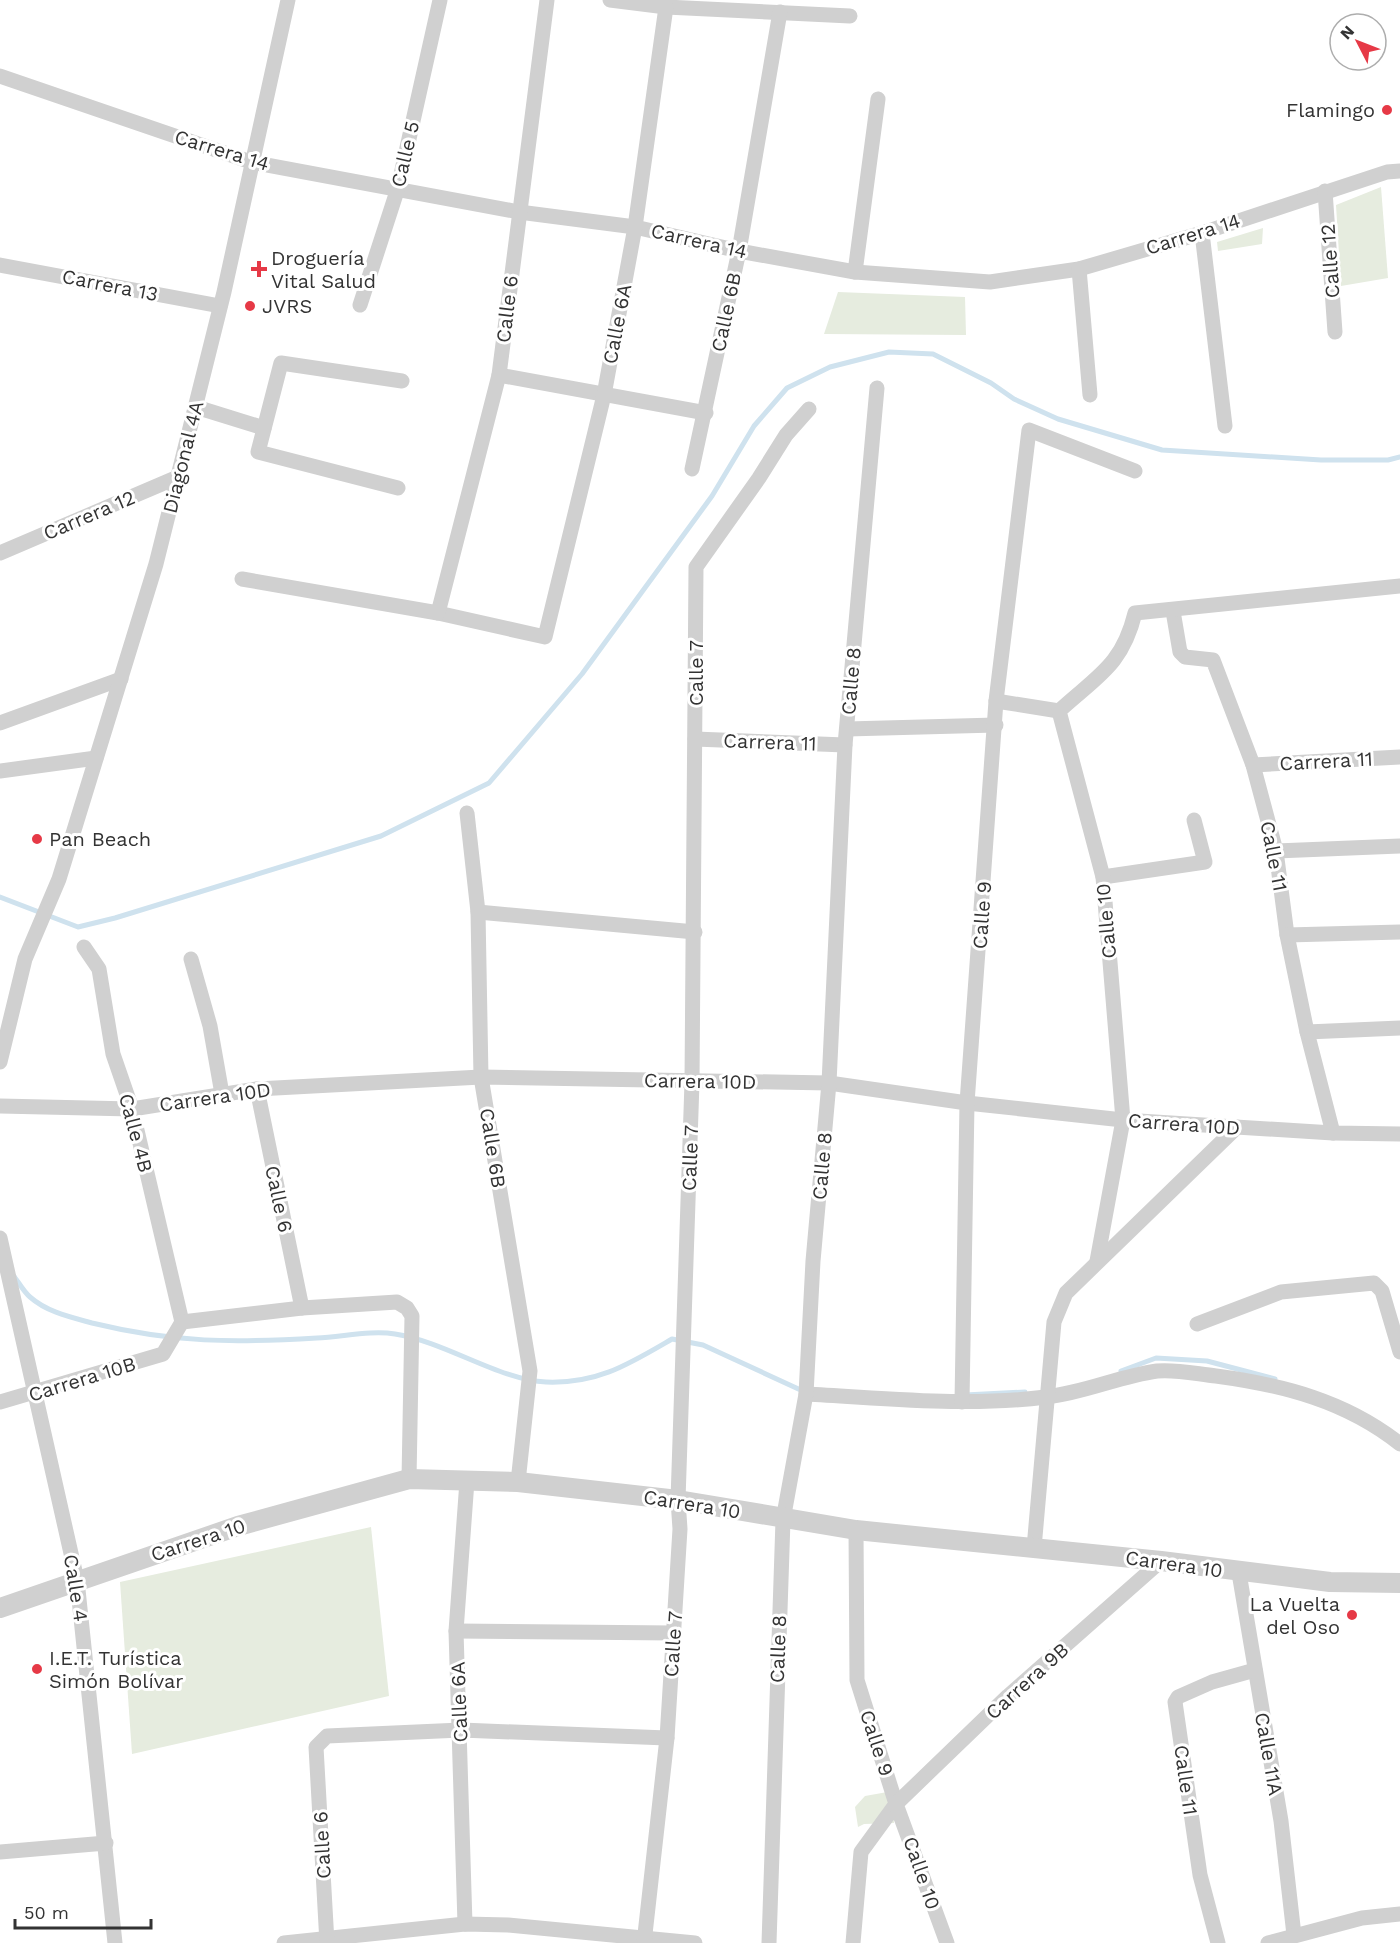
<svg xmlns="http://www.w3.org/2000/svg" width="1400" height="1943" font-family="'Work Sans',sans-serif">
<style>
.green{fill:#e6ecdf}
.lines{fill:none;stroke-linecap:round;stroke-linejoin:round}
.stream{stroke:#cfe2ee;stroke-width:5}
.minor{stroke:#d0d0d0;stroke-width:15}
.tertiary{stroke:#d0d0d0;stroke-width:20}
.poi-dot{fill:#e63946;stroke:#fff;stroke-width:2}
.labels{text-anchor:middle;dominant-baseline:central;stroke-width:6;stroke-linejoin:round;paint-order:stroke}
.poi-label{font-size:20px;fill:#333;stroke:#fff;text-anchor:start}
.street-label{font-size:20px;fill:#333;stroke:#fff}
</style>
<rect width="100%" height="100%" fill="#fff"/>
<g class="green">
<polygon points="1381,187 1388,278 1341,286 1336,205"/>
<polygon points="1263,228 1262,244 1218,251 1217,242"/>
<polygon points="838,292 965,297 966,335 824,334"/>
<polygon points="371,1527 389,1696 132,1754 120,1582"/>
<polygon points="893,1791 894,1823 864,1824 858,1827 855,1807 865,1796"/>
</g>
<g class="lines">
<g class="stream">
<polyline points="0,897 78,927 115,918 381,836 489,783 582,674 712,496 754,426 787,388 830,367 889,352 933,354 991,383 1014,399 1058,419 1162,450 1321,460 1388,460 1400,457"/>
<path d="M13,1275C18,1281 23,1291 30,1297C47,1312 70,1317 92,1323C174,1343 234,1343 317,1338C342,1337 371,1330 395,1334C446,1342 499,1380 546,1382C598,1384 629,1364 672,1339L703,1345L805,1392"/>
<polyline points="1121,1371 1156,1358 1207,1361 1275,1379"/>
<polyline points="965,1395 1025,1392"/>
</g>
<g class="minor">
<polyline points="610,0 666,7 850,16"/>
<polyline points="0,76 251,162 519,212 635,227 739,251 855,272 990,282 1079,269 1202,233 1387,172 1400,171"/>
<polyline points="1325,191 1335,332"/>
<polyline points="1202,233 1225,426"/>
<polyline points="0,265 220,306"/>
<polyline points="1079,269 1090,395"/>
<polyline points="855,272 878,99"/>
<polyline points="360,305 398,188 440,0"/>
<polyline points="499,375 706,413"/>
<polyline points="196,407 264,428"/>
<polyline points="692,469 739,251 780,12"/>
<polyline points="398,488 258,452 281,363 402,381"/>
<polyline points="0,553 178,477"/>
<polyline points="242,579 438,613 545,637 604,395 635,227 666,7"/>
<polyline points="1173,611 1180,652 1185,657 1213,660 1253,765 1276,851 1287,935 1307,1032 1333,1133"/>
<polyline points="438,613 499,375 547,0"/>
<polyline points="996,701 1059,711"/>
<polyline points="0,723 121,679"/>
<polyline points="847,729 996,725"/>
<polyline points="695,739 845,745"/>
<polyline points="1253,765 1400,757"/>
<polyline points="0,771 96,758"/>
<polyline points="467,813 478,912 481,1077 530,1371 518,1482"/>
<polyline points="1276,851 1400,846"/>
<polyline points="1103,877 1205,862 1194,820"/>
<polyline points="478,912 695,932"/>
<polyline points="1287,935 1400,932"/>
<polyline points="84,947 99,969 113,1054 132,1109 182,1322"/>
<polyline points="191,959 210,1026 222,1094"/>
<polyline points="1307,1032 1400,1028"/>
<polyline points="0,1062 25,959 59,879 156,564 224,292 288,0"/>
<polyline points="257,1089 302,1308"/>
<polyline points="0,1106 132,1109 257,1089 481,1077 829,1083 967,1103 1123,1120 1333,1133 1400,1134"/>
<polyline points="0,1238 77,1580 115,1943"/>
<path d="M1097,1261L1123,1120L1103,877L1059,711C1097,676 1122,666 1135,613L1400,586"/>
<polyline points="182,1322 302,1308 397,1302 407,1308 412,1316 409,1479"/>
<polyline points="1197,1324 1281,1292 1374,1283 1382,1291 1400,1352"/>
<path d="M806,1394C886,1398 967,1407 1046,1397C1084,1393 1120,1376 1157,1371C1175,1369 1197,1374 1216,1376C1283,1385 1346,1401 1400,1444"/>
<polyline points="0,1402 163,1354 182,1322"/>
<polyline points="962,1402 967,1103 996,701 1029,430 1135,471"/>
<polyline points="1034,1548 1054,1322 1066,1293 1237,1127"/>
<polyline points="1239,1573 1281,1821 1294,1935"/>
<polyline points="456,1631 674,1633"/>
<polyline points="0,1852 106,1843"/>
<polyline points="465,1924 456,1631 467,1481"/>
<polyline points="284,1943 465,1924 508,1925 695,1943"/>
<polyline points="327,1943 316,1747 327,1736 461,1730 667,1738"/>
<polyline points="644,1943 667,1738 680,1529 678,1500 692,1082 696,567 759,478 786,435 809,409"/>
<polyline points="769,1943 783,1520 806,1394 813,1261 829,1083 845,745 877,388"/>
<polyline points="853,1943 861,1852 896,1804 857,1680 856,1530"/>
<polyline points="947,1943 896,1804 1008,1696 1161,1561"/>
<polyline points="1218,1943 1200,1875 1175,1702 1178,1697 1212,1682 1255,1670"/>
<polyline points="1268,1943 1362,1918 1400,1914"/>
</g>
<polyline class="tertiary" points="0,1608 238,1526 409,1479 518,1482 678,1500 856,1530 1161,1561 1330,1582 1400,1583"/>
</g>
<g class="poi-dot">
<circle cx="1387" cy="110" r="6"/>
<path d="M256 260h6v6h6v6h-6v6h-6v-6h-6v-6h6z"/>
<circle cx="250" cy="306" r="6"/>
<circle cx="37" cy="839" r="6"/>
<circle cx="1352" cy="1615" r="6"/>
<circle cx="37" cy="1669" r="6"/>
</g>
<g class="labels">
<g class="poi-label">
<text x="1375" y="110" text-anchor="end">Flamingo</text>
<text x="271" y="258">Droguería<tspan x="271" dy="23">Vital Salud</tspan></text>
<text x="262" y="306">JVRS</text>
<text x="49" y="839">Pan Beach</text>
<text x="1340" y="1604" text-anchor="end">La Vuelta<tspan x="1340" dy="23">del Oso</tspan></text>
<text x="49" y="1658">I.E.T. Turística<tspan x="49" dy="23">Simón Bolívar</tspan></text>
</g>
<g class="street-label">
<text transform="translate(222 150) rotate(17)">Carrera 14</text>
<text transform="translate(405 154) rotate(-77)">Calle 5</text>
<text transform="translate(1193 234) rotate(-17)">Carrera 14</text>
<text transform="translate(699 241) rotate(13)">Carrera 14</text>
<text transform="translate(1330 261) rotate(-94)">Calle 12</text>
<text transform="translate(110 285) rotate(11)">Carrera 13</text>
<text transform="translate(507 309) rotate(-83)">Calle 6</text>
<text transform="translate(726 312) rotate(-78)">Calle 6B</text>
<text transform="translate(617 324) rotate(-79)">Calle 6A</text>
<text transform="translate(183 457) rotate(-76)">Diagonal 4A</text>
<text transform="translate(89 515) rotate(-23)">Carrera 12</text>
<text transform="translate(696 673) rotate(-90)">Calle 7</text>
<text transform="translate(851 681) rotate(-85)">Calle 8</text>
<text transform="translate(770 742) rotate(2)">Carrera 11</text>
<text transform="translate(1326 761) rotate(-3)">Carrera 11</text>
<text transform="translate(1274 856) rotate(79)">Calle 11</text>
<text transform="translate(982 915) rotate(-86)">Calle 9</text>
<text transform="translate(1106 921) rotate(-95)">Calle 10</text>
<text transform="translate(700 1081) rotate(1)">Carrera 10D</text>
<text transform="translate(215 1097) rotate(-8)">Carrera 10D</text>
<text transform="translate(1184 1124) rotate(4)">Carrera 10D</text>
<text transform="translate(136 1133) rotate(75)">Calle 4B</text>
<text transform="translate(493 1148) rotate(81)">Calle 6B</text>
<text transform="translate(690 1158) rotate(-88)">Calle 7</text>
<text transform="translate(822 1166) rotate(-85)">Calle 8</text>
<text transform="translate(279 1199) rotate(78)">Calle 6</text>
<text transform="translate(82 1379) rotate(-17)">Carrera 10B</text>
<text transform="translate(692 1504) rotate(9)">Carrera 10</text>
<text transform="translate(198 1540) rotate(-18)">Carrera 10</text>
<text transform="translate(1174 1564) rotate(8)">Carrera 10</text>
<text transform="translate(76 1588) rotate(81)">Calle 4</text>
<text transform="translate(673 1644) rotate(-86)">Calle 7</text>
<text transform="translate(778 1649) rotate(-88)">Calle 8</text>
<text transform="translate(1027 1681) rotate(-42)">Carrera 9B</text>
<text transform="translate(459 1702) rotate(-92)">Calle 6A</text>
<text transform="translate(877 1743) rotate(72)">Calle 9</text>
<text transform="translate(1269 1754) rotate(80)">Calle 11A</text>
<text transform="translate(1186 1780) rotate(82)">Calle 11</text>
<text transform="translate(322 1845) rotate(-93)">Calle 6</text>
<text transform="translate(922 1873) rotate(71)">Calle 10</text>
</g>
</g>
<g transform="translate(1358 42) rotate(312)"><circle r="28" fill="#ffffff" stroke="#adadad" stroke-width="1.5"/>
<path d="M0-4.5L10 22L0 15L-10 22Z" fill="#e63946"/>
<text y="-9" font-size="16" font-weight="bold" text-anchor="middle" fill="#333333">N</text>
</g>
<path d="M15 1919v9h136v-9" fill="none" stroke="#333333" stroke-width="3"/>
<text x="24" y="1919" font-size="18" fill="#333333" stroke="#ffffff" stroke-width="4.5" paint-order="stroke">50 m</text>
</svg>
